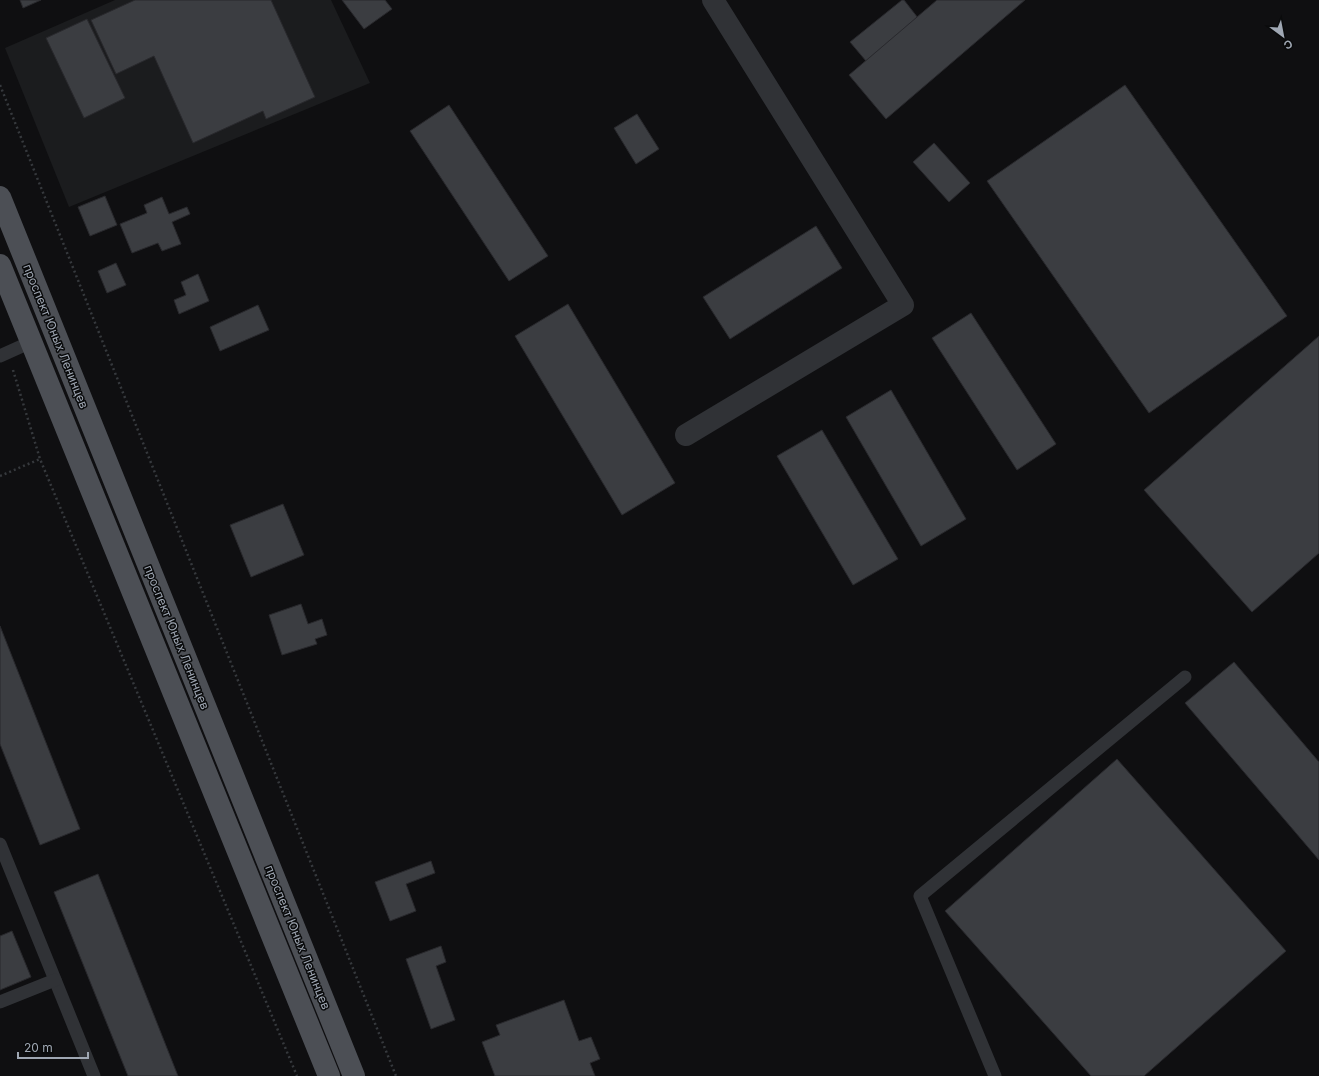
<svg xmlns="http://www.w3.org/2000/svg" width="1319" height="1076" font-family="Inter,sans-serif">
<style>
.built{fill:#1b1c1e}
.building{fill:#3b3d41;stroke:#29292d}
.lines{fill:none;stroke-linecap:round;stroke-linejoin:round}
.path{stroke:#36393d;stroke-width:2.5;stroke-dasharray:2 3;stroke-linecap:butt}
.service{stroke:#303236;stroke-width:13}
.minor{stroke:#303236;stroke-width:22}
.primary{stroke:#4c4f55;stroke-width:22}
.labels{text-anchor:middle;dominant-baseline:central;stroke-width:3;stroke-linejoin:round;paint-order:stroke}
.street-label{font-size:12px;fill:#9fa7b3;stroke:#0a0b0c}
</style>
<rect width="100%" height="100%" fill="#0f0f11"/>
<polygon class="built" points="115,0 331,0 370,83 69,207 5,48"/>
<g class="building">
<polygon points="20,0 41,0 23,8"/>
<polygon points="135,0 271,0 315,97 266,119 263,111 193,143 154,56 116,74 91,20"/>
<polygon points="342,0 385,0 392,9 364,29"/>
<polygon points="902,0 904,0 918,18 866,61 850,42"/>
<polygon points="937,0 1025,0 886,119 849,75"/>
<polygon points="87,19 125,98 84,118 46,38"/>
<polygon points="1125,85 1287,316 1149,413 987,181"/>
<polygon points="449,105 548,256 509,281 410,131"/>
<polygon points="637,114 659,149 636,164 614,128"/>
<polygon points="934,143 970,183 949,202 913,162"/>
<polygon points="105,196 117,225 90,236 78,207"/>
<polygon points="162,197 169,214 187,207 190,214 172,222 181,244 162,251 158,243 132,253 120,224 147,213 144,205"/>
<polygon points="816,226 842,268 730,339 703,297"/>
<polygon points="116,263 126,285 107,293 98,271"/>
<polygon points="198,274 209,301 179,314 174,300 186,295 181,282"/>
<polygon points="568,304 675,483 622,515 515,336"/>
<polygon points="258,305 269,330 220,351 210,327"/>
<polygon points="971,313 1056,444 1017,470 932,338"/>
<polygon points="1319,336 1319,553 1252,612 1144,490"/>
<polygon points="891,390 966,519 921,546 846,417"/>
<polygon points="822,430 898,559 853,585 777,456"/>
<polygon points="283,504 304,555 251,577 230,525"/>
<polygon points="301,604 308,624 322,619 327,635 315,639 317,644 282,655 269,615"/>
<polygon points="0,626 80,829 40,845 0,744"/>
<polygon points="1234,662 1319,762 1319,860 1185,703"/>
<polygon points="1117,759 1286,951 1144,1076 1091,1076 945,911"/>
<polygon points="431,861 435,873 406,884 416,911 390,921 375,882"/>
<polygon points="98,874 178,1076 128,1076 54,892"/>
<polygon points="12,931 31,977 0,990 0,936"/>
<polygon points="441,946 446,962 436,966 455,1020 431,1029 406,959"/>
<polygon points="564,1000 579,1041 591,1037 600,1059 590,1063 595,1076 495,1076 482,1042 500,1035 496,1025"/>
</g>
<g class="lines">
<g class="path">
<polyline points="0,85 396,1076"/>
<polyline points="13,370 40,459 297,1076"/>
<polyline points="0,476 40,459"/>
</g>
<g class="service">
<polyline points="0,356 31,342"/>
<polyline points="0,844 94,1076"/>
<polyline points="0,1002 55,980"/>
<polyline points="995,1076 920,896 1185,677"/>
</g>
<polyline class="minor" points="686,435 903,305 713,0"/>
<g class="primary">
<polyline points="0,197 354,1076"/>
<polyline points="0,265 329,1076"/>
</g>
</g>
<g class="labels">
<g class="street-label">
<text transform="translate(56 336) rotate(68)">проспект Юных Ленинцев</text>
<text transform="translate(177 637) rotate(68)">проспект Юных Ленинцев</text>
<text transform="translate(298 937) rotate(68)">проспект Юных Ленинцев</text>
</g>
</g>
<g transform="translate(1283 36) rotate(148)" stroke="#0a0b0c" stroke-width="3" paint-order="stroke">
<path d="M0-3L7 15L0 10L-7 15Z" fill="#9fa7b3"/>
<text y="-6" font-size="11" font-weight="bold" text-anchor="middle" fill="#9fa7b3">С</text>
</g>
<path d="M18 1052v6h70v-6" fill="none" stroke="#9fa7b3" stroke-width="2"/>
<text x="24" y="1052" font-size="12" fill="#9fa7b3" stroke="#0a0b0c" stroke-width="3" paint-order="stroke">20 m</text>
</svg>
